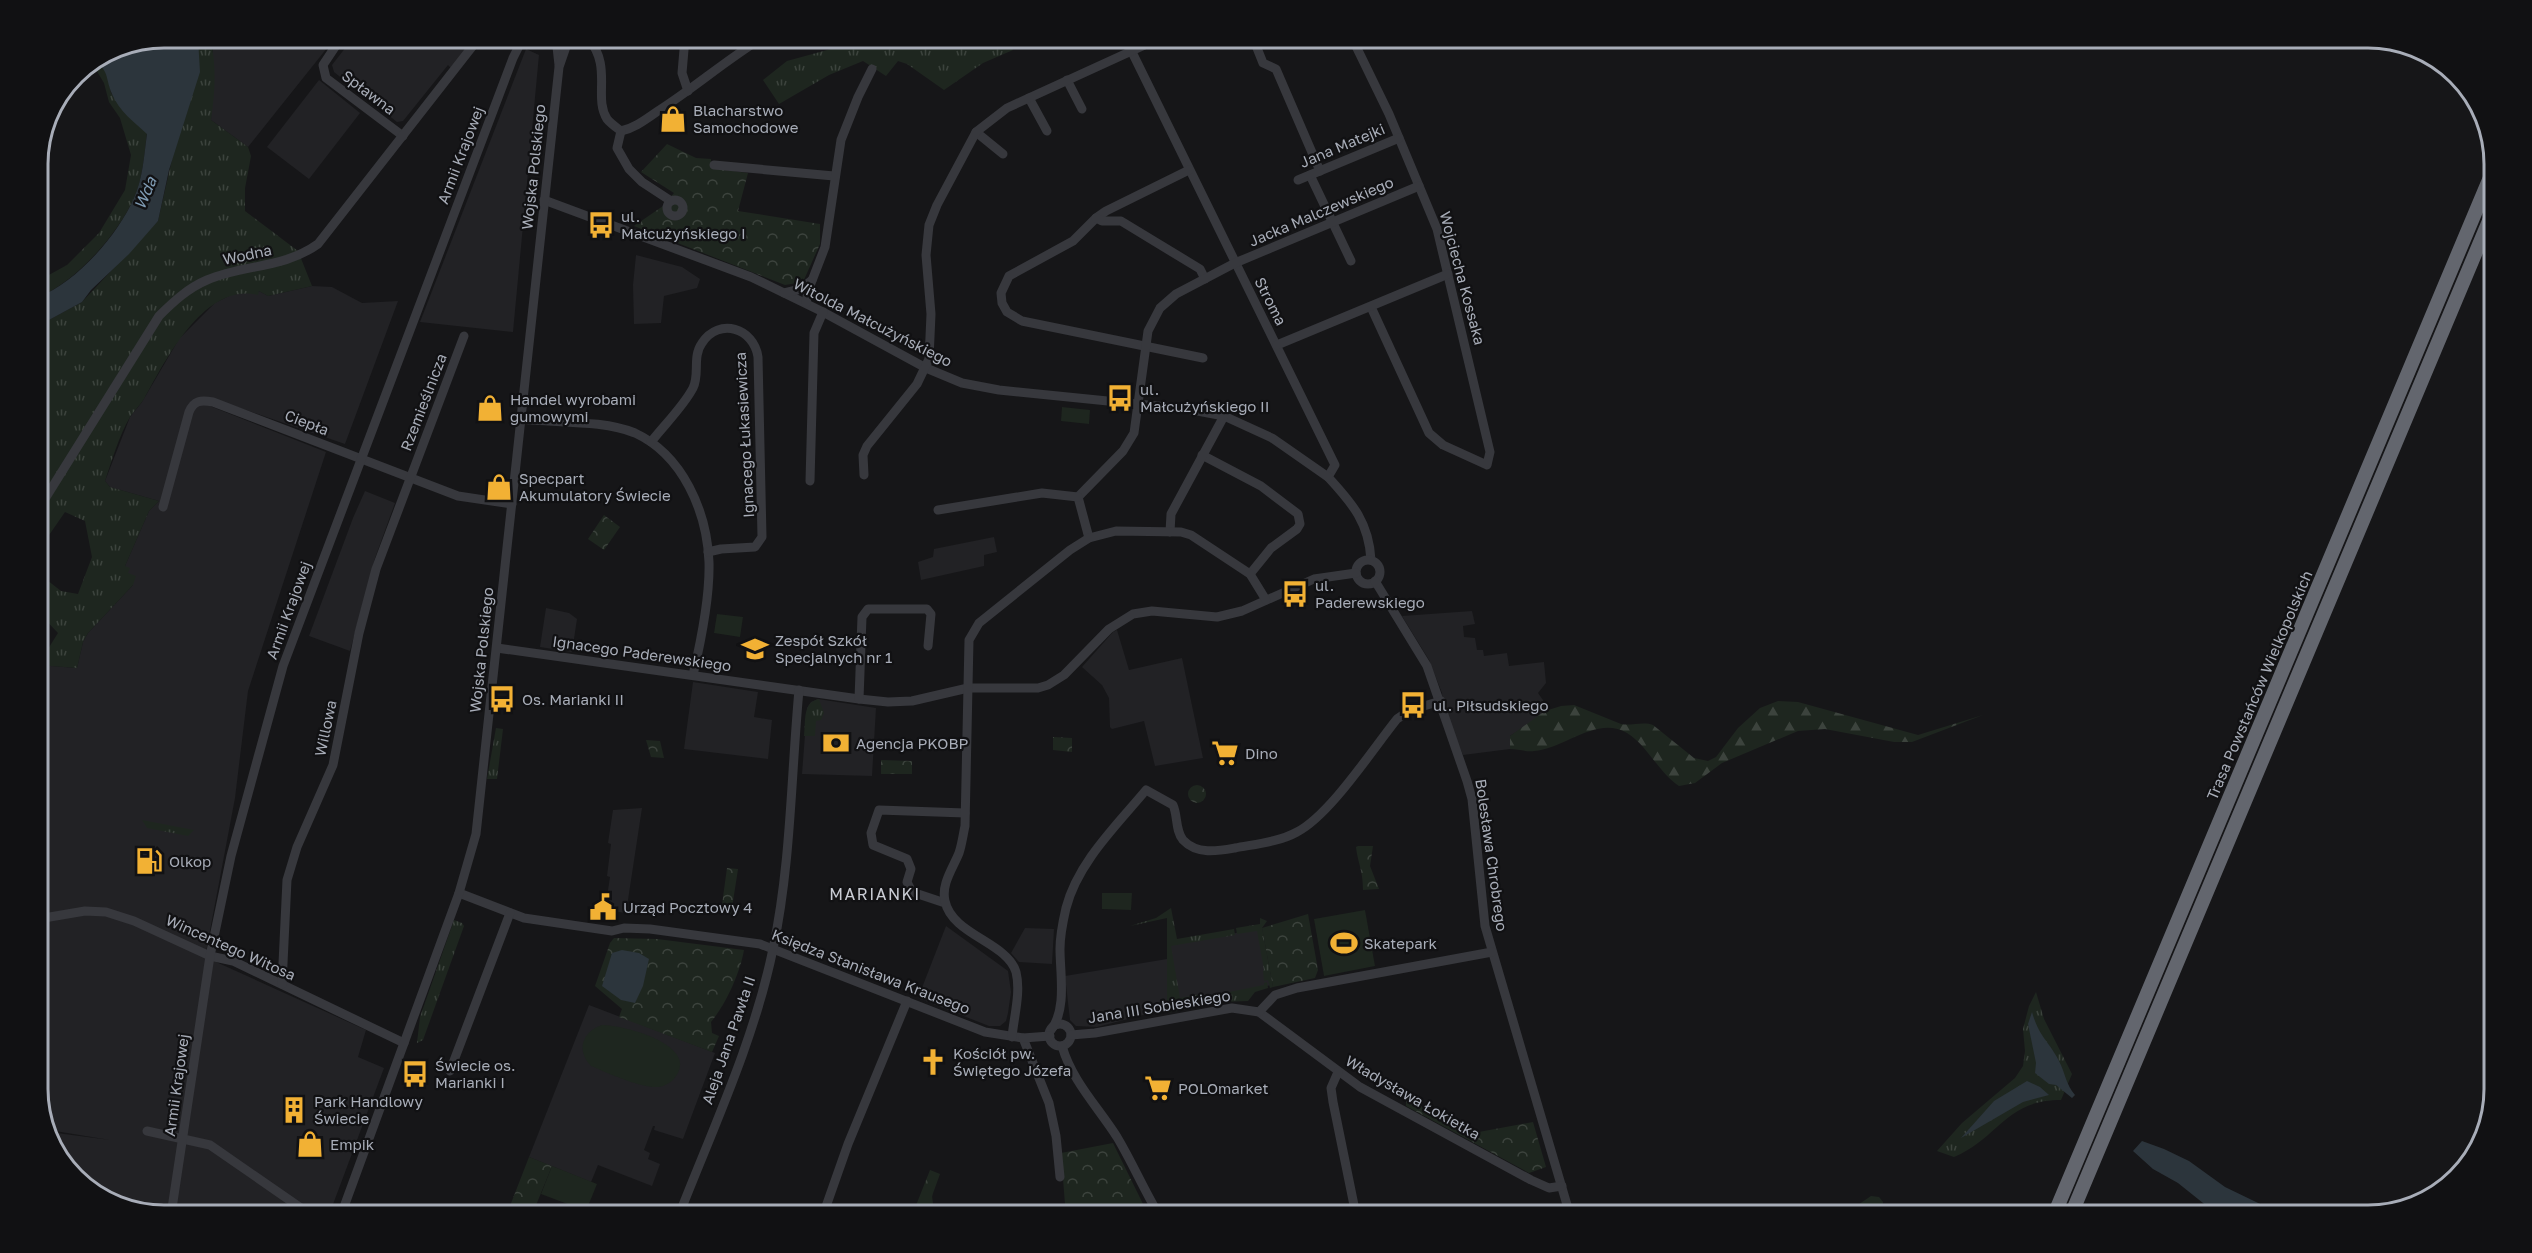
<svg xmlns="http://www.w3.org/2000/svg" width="2532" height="1253" font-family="'Golos Text',sans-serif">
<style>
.built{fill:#222225}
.grass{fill:url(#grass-tufts)}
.forest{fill:url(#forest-firs)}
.park{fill:url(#park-crowns)}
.garden{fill:#1e261f}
.water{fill:#2c353c}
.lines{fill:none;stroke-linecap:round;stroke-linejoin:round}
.minor{stroke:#37383d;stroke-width:9}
.highway{stroke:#63666e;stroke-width:14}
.labels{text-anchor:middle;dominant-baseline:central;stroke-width:4.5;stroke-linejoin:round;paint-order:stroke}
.street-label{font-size:15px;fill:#a8adb8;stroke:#111113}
.poi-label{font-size:15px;fill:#a8adb8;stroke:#111113;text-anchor:start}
.water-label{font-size:16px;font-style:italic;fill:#7f9bb3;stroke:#111113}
.neighbourhood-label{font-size:16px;letter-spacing:1.5px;fill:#c9ccd4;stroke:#111113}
.rim{fill:none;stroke:#a8adb8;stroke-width:3}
</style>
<defs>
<pattern id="grass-tufts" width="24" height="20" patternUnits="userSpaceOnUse" patternTransform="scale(1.5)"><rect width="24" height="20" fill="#1e261f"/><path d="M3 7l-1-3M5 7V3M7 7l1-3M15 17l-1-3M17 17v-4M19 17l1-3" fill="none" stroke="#3c433d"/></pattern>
<pattern id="forest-firs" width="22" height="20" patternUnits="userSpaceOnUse" patternTransform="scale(1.5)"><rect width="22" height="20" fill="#1e261f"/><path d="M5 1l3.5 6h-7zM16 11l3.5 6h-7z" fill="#3c433d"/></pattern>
<pattern id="park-crowns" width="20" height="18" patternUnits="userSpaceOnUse" patternTransform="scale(1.5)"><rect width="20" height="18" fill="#1e261f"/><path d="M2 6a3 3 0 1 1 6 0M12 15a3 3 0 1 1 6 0" fill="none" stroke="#3c433d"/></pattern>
</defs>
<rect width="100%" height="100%" fill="#161618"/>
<g class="built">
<polygon points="210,38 335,38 248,147 211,120 213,49"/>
<polygon points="353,38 475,38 451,68 448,65 403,121 397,122 334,72 332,65"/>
<polygon points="526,49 539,55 513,332 420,322"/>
<polygon points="319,80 360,113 309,179 267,147"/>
<polygon points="636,255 682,267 700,279 697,288 664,296 661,323 634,324 633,285"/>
<polygon points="312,286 332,287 362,303 398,301 345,444 208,397 205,404 326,452 248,691 235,798 205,957 366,1030 358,1057 384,1068 329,1215 164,1215 108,1203 59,1160 49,1132 110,1140 49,1130 38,1098 38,665 77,668 83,642 88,633 133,585 125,566 149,511 159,501 110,487 105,481 130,417 142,402 179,339 215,303 231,295 249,292 257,294 259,291 268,296"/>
<polygon points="365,491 395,503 375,558 350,651 309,636 353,518"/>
<polygon points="994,537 997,552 984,555 984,566 921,580 918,562 933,557 934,549"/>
<polygon points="546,608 569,613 577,619 572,652 540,647"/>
<polygon points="1472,611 1475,624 1463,626 1464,637 1475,638 1477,650 1483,650 1484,656 1507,653 1509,666 1544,662 1546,683 1538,693 1550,710 1510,736 1510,749 1463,755 1443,708 1442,693 1429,660 1402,616"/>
<polygon points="1117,630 1129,670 1182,658 1203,758 1155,766 1144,721 1112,729 1110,727 1109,698 1102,685 1082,667 1113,632"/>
<polygon points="693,682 758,692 754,717 772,720 768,759 684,749"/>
<polygon points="818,699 876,708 872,776 802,774 807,708 811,702"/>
<polygon points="642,808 626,913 605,910 610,877 607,876 611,844 608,843 613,810"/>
<polygon points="946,926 1008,971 1011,992 1008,1013 1006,1021 1000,1026 989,1026 918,998"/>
<polygon points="1025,928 1054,929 1052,964 1019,962 1011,953"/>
<polygon points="1262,928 1272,985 1167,1005 1166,1009 1097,1027 1076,1026 1070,1020 1065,976 1167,959 1167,946"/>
<polygon points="589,1005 715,1053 683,1139 654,1130 655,1126 653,1126 644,1150 650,1153 648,1159 660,1164 652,1186 598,1165 591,1182 529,1157"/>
</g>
<g class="grass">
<path d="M198,38H210C217,65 215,92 211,120L248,147L251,156L245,188V211L298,251L312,286L268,296L259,291L258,295C204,282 165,361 144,399C140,405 134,411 130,417C119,436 112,460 105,481L110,487L159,501L149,511L125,566L130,568L128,573L136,576L133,585L88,633L83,642L77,668L38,665L58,633L38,612V573L61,591L78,594L92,557L85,521L65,512L38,551V478L40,469L38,466V326L82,302L158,221L199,41Z"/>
<polygon points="871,38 1006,38 1013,50 983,63 944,90 907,64 898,61 886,76 863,61 829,75 779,104 763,80 787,61"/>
<path d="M96,60L107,72L111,93L147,133C144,155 143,178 134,198C118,234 75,283 38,297V281L67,265L99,233L125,190L131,155L120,118L109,102L104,83L92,63Z"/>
<path d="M819,699L824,713L821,720L816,721L815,736H804C806,722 802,702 819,699Z"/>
<polygon points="496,728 503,729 497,779 487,779"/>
<polygon points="142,820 194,830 188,836 147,828"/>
<polygon points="1171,908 1177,939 1234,929 1235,935 1171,946 1180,998 1201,994 1205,999 1203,1006 1167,1013 1167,918 1130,926 1156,918"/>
<polygon points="1260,918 1267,921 1262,928 1273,987 1270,988 1268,980 1264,981 1263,971 1264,970 1257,931 1237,934 1236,928 1260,924"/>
<polygon points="454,920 462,923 464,926 423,1040 417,1043 420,1017"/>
<polygon points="1267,982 1268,988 1255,992 1248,1001 1221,1002 1219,994 1264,985 1264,983"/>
<path d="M2036,992L2044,1019L2072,1074L2061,1100C2005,1100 2000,1137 1954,1157L1937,1151L1962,1123L2015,1078L2023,1066L2025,1051L2023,1029L2029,1006Z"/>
</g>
<g class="forest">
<path d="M1778,701L1798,702L1918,735L1983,715L1912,742H1894L1825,729L1798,731L1722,763L1695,783L1679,786C1658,772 1648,746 1627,733C1597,715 1564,749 1534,751C1526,752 1518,749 1510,749V736L1545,711L1561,706L1574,705L1621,724C1632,726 1643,721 1653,725L1694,758L1708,761L1716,757L1738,728L1760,708Z"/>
<polygon points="1871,1196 1879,1197 1883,1202 1882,1215 1843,1215"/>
</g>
<g class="park">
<polygon points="667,144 696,158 711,159 711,168 748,173 738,211 820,224 820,244 803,282 785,285 634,226 663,206 674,193 641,172"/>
<polygon points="604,515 620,527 604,550 588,539"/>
<polygon points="1053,737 1072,738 1072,752 1053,750"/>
<polygon points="646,740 660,741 664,758 651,757"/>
<polygon points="881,760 912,761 912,774 881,774"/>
<circle cx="1197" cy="794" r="9"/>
<path d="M1358,846H1373L1370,866L1379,889L1363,890C1363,870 1358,864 1356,847Z"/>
<polygon points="727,868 738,869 731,914 721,912"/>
<polygon points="1308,914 1318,970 1315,978 1273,987 1262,928"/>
<path d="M614,938L657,939L744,950C740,973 726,1004 711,1022L712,1033L719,1036L712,1052L619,1017L622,1009L595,986L610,943Z"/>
<polygon points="1410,1096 1416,1099 1419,1105 1457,1126 1462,1126 1462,1129 1467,1129 1468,1134 1533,1122 1546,1167 1529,1173 1406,1106 1406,1099"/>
<polygon points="1113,1143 1145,1208 1151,1215 1062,1215 1065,1204 1061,1153"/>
<polygon points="529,1157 552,1166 532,1215 520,1215 521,1211 510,1206"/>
<polygon points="930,1170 940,1174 932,1196 933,1204 921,1210 915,1208"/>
</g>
<g class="garden">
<polygon points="1062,407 1090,410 1089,424 1061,421"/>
<polygon points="717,614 743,617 740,637 714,633"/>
<polygon points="1102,893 1132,893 1131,910 1102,909"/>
<polygon points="1365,910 1375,966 1324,976 1314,919"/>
<path d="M602,1025C623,1025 703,1045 674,1079C670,1083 663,1087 658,1087C640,1088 608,1073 591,1066C576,1050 582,1032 602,1025Z"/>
<polygon points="552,1166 597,1184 586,1211 541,1194"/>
</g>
<g class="water">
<path d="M164,38H198L200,72L169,170L158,221L129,254L91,290L82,302L38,326V297C76,283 118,235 134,198C143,178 144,155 147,134C134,122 119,111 112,94C105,77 110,75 96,60L116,47Z"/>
<polygon points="622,950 639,953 649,959 643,986 635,1003 621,1000 602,986 612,953"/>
<path d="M2032,1012C2039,1037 2049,1041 2059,1061C2065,1072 2066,1085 2075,1095L2072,1098L2056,1085L2049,1084L2035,1073L2036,1063L2028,1024Z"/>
<polygon points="2027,1081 2040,1087 2049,1095 2023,1102 1961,1138 1994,1101"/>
<polygon points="2142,1141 2164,1149 2189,1161 2225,1187 2283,1215 2218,1215 2178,1183 2153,1169 2133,1151"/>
</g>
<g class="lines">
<g class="minor">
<polyline points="341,38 323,65 326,78 403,136"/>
<polyline points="556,38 559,65"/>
<path d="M588,38C613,67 593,97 607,119C610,123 617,128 621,131C635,128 646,119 658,111C694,88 726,60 762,38"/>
<polyline points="685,38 682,73 688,91"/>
<polyline points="1253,38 1263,63 1276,69 1320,171"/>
<polyline points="1353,40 1389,114 1437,229 1490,452 1487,465 1443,445 1429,433 1371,307"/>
<path d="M1131,50L1335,465L1328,477C1353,504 1369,523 1371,560"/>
<polyline points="1067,80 1082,109"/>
<polyline points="1029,98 1047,131"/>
<polyline points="621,131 617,148 629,169 642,182 671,201"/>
<polyline points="976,132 1003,154"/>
<polyline points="714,165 834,176"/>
<polyline points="1189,170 1106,211 1096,218 1073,241 1009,276 1001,293 1002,303 1007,312 1022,321 1203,358"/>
<polyline points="1310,175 1351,261"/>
<polyline points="1298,180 1399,138"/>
<circle cx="675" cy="208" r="8"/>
<polyline points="544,200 751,277 823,312 926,368 962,383 999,390 1187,409 1224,416 1272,438 1328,477"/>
<polyline points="1096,218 1102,221 1121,221 1200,269 1205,279"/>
<polyline points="784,293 801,289 812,280"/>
<polyline points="806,303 808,291 825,247 841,140 858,97 872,69"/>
<polyline points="1277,345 1448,274"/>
<path d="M521,419C556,423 603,420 635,433C683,455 707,512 709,562C710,597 701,641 693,675"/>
<path d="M651,442C664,425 683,407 693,388C700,374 692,357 702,343C719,317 754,328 758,357L762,537L755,547L721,549L708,552"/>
<polyline points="1202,455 1261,486 1298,514 1300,524 1297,529 1271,548 1250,574"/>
<polyline points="864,475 863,455 867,446 917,384 929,359 931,314 926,255 929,225 937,205 976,132 1007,108 1160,38"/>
<polyline points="810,481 814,333 823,312"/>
<polyline points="1078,497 1123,451 1134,433 1148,331 1160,308 1176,294 1235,263 1419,186"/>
<polyline points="1078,497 1089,538"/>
<path d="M163,507L189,412C194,400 201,400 213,402L458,496L512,504"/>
<path d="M38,510L159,316C173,302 188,288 207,280C244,264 283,269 318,244L479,38"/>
<polyline points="938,510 1042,493 1078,497"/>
<polyline points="1170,532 1171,514 1224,416"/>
<circle cx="1368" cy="572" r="12"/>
<polyline points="1375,581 1427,666 1467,781 1472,799 1485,926 1570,1215"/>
<polyline points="497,648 859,699 888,702 912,701 968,688 1038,688 1048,685 1064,675 1109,629 1133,614 1152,611 1217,617 1242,611 1314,579 1356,573"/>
<polyline points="859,699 862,617 868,609 927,609 931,614 928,646"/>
<polyline points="459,893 524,918 612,931 624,928 650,929 760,944 985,1032 1023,1038 1049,1103 1056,1136 1060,1177"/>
<polyline points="945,903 912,892 907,882 911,869 907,859 873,845 871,833 879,810 965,813"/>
<polyline points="38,919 85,911 106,912 134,921 210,956 233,961 404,1043"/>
<polyline points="282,984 287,880 297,847 333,765 359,633 376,569 464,336"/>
<polyline points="1259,1012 1360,1087 1531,1180 1549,1188 1562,1186"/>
<circle cx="1060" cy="1035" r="11"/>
<path d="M1051,1030C1067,1009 1060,974 1060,949C1060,935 1063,921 1066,908C1078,862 1117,825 1146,790L1173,805C1178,816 1175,830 1183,840C1197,855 1218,851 1235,848C1256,844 1279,842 1297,832C1330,815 1372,750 1397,719L1410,710L1441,701"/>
<polyline points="1071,1035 1095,1033 1232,1008 1259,1012 1275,995 1297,988 1492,952"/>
<path d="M1012,1037C1014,1016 1021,992 1016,972C1007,942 952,935 945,901C941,884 953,868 959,853C962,844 963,835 965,826L969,640L979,623L1070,550L1089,538L1116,531L1181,532L1191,535L1250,574L1266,600"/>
<polyline points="1023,1038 1050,1036"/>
<path d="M1062,1046C1072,1081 1098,1107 1117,1137C1132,1162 1144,1190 1159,1215"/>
<polyline points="450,1071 510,913"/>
<polyline points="1338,1072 1331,1088 1333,1102 1356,1215"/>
<polyline points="147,1131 210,1145 311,1215"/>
<polyline points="171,1215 210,956 231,856 283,666 513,58 523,38"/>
<polyline points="341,1215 459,893 476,834 559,67 569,38"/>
<path d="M679,1215C713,1128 754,1041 773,949C791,864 791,776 799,690"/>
<polyline points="823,1215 848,1144 907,1001"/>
</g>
<g class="highway">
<polyline points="2054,1215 2494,168"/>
<polyline points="2071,1215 2494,209"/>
</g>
</g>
<defs>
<symbol id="shop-bare" viewBox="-9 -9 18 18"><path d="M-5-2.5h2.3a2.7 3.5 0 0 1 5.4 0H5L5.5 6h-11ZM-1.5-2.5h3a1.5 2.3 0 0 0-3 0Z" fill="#f2b134" stroke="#111113" stroke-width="2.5" paint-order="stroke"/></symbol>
<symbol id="bus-bare" viewBox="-9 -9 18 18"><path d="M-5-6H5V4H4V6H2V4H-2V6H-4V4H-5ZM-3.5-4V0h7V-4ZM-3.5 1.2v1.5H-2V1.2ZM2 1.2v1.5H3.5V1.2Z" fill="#f2b134" stroke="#111113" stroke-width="2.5" paint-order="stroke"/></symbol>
<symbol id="school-bare" viewBox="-9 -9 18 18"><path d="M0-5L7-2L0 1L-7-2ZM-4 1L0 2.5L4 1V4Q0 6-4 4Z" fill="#f2b134" stroke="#111113" stroke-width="2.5" paint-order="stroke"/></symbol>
<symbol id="bank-bare" viewBox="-9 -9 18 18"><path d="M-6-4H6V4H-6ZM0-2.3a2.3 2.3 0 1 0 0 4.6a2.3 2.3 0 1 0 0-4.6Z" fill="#f2b134" stroke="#111113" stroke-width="2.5" paint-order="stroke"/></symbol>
<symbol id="supermarket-bare" viewBox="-9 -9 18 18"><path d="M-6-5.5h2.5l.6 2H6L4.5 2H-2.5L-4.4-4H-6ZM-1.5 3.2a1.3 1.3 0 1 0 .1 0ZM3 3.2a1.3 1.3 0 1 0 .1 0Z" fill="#f2b134" stroke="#111113" stroke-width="2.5" paint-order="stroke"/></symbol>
<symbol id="fuel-bare" viewBox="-9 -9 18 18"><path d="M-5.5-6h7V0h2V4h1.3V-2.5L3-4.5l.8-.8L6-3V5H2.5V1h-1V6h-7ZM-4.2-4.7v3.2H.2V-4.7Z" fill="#f2b134" stroke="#111113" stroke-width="2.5" paint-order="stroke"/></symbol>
<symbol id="civic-bare" viewBox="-9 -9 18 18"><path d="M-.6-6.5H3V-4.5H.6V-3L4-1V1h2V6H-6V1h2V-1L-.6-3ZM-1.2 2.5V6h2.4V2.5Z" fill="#f2b134" stroke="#111113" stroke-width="2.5" paint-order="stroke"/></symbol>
<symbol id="stadium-bare" viewBox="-9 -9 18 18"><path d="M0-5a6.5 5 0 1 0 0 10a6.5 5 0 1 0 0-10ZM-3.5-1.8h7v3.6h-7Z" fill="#f2b134" stroke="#111113" stroke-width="2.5" paint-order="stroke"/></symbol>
<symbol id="church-bare" viewBox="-9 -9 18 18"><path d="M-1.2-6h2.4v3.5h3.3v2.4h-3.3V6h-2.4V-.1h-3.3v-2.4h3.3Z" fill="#f2b134" stroke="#111113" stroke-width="2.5" paint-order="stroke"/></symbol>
<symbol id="building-bare" viewBox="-9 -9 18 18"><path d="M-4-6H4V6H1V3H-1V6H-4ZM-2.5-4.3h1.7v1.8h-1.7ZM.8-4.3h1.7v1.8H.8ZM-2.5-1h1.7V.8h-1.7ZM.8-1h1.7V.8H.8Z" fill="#f2b134" stroke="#111113" stroke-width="2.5" paint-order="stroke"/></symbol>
</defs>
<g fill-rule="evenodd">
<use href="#shop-bare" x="654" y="100" width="38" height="38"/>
<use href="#bus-bare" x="582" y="206" width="38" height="38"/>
<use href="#bus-bare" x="1101" y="379" width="38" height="38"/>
<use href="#shop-bare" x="471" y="389" width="38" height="38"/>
<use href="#shop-bare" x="480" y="468" width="38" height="38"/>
<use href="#bus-bare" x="1276" y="575" width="38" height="38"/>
<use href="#school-bare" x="736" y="630" width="38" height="38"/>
<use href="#bus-bare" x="483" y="680" width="38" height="38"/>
<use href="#bus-bare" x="1394" y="686" width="38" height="38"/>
<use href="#bank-bare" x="817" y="724" width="38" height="38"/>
<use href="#supermarket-bare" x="1206" y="734" width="38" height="38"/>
<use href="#fuel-bare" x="130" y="842" width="38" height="38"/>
<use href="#civic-bare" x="584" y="888" width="38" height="38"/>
<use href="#stadium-bare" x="1325" y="924" width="38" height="38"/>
<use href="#church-bare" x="914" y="1043" width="38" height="38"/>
<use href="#bus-bare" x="396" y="1055" width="38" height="38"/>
<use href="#supermarket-bare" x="1139" y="1069" width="38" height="38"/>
<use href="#building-bare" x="275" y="1091" width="38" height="38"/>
<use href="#shop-bare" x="291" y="1125" width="38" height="38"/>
</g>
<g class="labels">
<g class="street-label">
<text transform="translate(369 92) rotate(37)">Spławna</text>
<text transform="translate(1342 145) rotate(-23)">Jana Matejki</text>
<text transform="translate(460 155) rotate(-69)">Armii Krajowej</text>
<text transform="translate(533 167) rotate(-84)">Wojska Polskiego</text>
<text transform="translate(1321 211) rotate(-23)">Jacka Malczewskiego</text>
<text transform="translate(247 254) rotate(-12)">Wodna</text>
<text transform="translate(1463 278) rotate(75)">Wojciecha Kossaka</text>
<text transform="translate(1271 301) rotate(63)">Stroma</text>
<text transform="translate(873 322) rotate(27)">Witolda Małcużyńskiego</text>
<text transform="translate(423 402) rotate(-69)">Rzemieślnicza</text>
<text transform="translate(307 422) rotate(21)">Ciepła</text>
<text transform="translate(744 435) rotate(-93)">Ignacego Łukasiewicza</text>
<text transform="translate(288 610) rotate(-70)">Armii Krajowej</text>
<text transform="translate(481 650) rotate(-84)">Wojska Polskiego</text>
<text transform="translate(642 653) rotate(8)">Ignacego Paderewskiego</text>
<text transform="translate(2259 685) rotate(-67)">Trasa Powstańców Wielkopolskich</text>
<text transform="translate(325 728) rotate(-78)">Willowa</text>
<text transform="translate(1492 855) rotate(82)">Bolesława Chrobrego</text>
<text transform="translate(231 947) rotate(24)">Wincentego Witosa</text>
<text transform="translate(871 971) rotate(21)">Księdza Stanisława Krausego</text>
<text transform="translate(1159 1006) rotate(-9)">Jana III Sobieskiego</text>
<text transform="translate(728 1040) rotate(-71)">Aleja Jana Pawła II</text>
<text transform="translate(176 1085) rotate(-82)">Armii Krajowej</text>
<text transform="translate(1413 1097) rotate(30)">Władysława Łokietka</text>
</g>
<g class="poi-label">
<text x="693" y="110">Blacharstwo<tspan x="693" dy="17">Samochodowe</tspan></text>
<text x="621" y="216">ul.<tspan x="621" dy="17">Małcużyńskiego I</tspan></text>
<text x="1140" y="389">ul.<tspan x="1140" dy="17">Małcużyńskiego II</tspan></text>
<text x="510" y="399">Handel wyrobami<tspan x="510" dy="17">gumowymi</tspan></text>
<text x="519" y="478">Specpart<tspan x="519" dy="17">Akumulatory Świecie</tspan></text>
<text x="1315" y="585">ul.<tspan x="1315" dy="17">Paderewskiego</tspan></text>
<text x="775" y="640">Zespół Szkół<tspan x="775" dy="17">Specjalnych nr 1</tspan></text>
<text x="522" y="699">Os. Marianki II</text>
<text x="1433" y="705">ul. Piłsudskiego</text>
<text x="856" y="743">Agencja PKOBP</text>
<text x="1245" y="753">Dino</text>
<text x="169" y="861">Olkop</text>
<text x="623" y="907">Urząd Pocztowy 4</text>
<text x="1364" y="943">Skatepark</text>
<text x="953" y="1053">Kościół pw.<tspan x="953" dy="17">Świętego Józefa</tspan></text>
<text x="435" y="1065">Świecie os.<tspan x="435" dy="17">Marianki I</tspan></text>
<text x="1178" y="1088">POLOmarket</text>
<text x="314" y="1101">Park Handlowy<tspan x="314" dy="17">Świecie</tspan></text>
<text x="330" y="1144">Empik</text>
</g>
<g class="water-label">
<text transform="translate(145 193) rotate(-67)">Wda</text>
</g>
<g class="neighbourhood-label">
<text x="875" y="894">MARIANKI</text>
</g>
</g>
<path d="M0 0H2532V1253H0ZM164 48H2368A116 116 0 0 1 2484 164V1089A116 116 0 0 1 2368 1205H164A116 116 0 0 1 48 1089V164A116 116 0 0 1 164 48Z" fill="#111113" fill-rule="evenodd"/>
<path class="rim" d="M164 48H2368A116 116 0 0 1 2484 164V1089A116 116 0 0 1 2368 1205H164A116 116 0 0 1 48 1089V164A116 116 0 0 1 164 48Z"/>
</svg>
